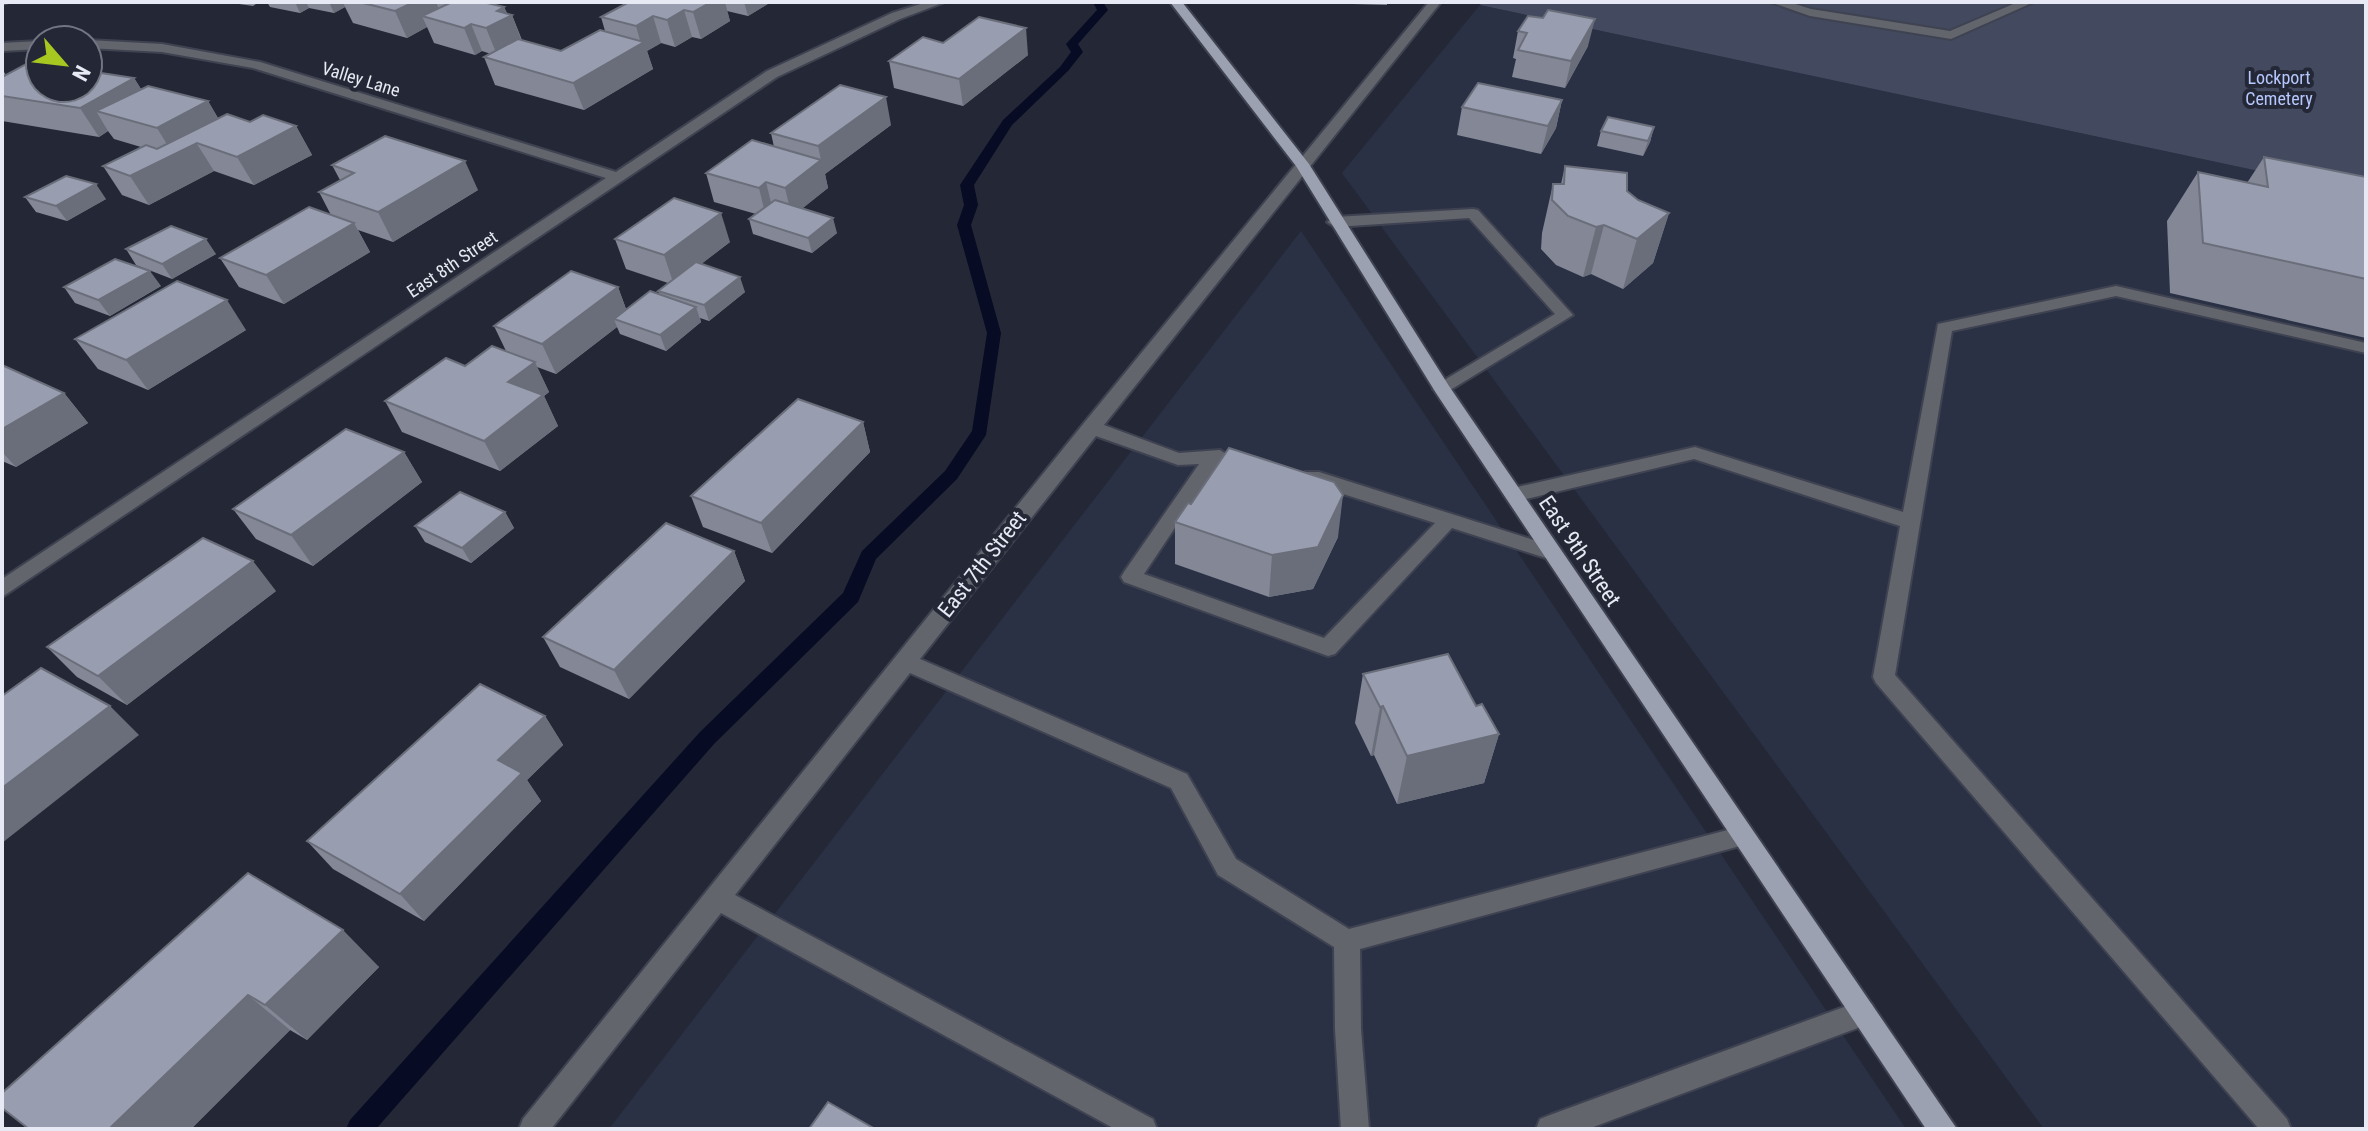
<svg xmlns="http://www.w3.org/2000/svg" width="2368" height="1131" font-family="'Roboto Condensed',sans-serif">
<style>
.built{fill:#2b3145}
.green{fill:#43495f}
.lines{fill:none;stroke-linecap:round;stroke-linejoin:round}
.stream{fill:#070b23;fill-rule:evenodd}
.minor-casing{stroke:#3f4351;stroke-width:4}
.major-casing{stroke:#3f4351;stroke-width:4}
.minor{fill:#63656d;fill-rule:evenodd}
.major{fill:#9ca1b1;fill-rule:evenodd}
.wall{fill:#838796}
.shaded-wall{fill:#6a6e7a}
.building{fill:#989daf;stroke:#6a6e7a;stroke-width:2}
.labels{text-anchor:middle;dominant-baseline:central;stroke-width:8;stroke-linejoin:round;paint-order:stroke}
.far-park-label{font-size:18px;fill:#b6c7fe;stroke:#242836}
.far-street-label{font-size:18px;fill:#e7eaf4;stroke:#242836}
.street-label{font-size:22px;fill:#e7eaf4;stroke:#242836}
</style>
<rect width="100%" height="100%" fill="#242836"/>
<g class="built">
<polygon points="1480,5 2366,194 2366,1129 2044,1129 1342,173"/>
<polygon points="1301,231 1906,1129 609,1129"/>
</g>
<polygon class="green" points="1482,2 2366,2 2366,194 1480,5"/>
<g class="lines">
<polygon class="stream" points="1093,2 1103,2 1108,10 1078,44 1083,52 1068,71 1012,125 974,185 978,205 971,225 1001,333 986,435 957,479 876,559 858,602 714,744 376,1129 346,1129 350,1120 700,732 843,593 862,551 945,471 972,431 987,333 957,225 964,205 960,185 1003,120 1060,67 1071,52 1066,44 1097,10"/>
<defs>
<g id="minor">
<polygon points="927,2 945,2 900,19 777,77 2,597 2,579 606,178 253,68 162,52 88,48 88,40 162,44 260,62 616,172 767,71 892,13"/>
<polygon points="1429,2 1441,2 1104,425 1179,453 1220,450 1229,456 1219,462 1144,574 1324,638 1435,523 1305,482 1303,477 1305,472 1319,472 1559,548 1562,553 1559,558 1552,560 1452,528 1335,654 1328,656 1124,582 1121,577 1124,572 1199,464 1178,465 1096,436 920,659 1187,774 1236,859 1349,929 1743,826 1751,829 1755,836 1751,843 1360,949 1361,1029 1369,1129 1341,1129 1335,1029 1334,947 1218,875 1171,788 910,673 735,895 1153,1119 1157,1129 1115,1129 721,913 551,1129 519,1129 523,1119 1084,423"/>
<polygon points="1770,2 1789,2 1811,9 1950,31 2018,2 2034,2 1951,39 1810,16"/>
<polygon points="40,41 40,49 2,51 2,43"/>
<polygon points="1473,209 1478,210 1573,315 1442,395 1433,389 1436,385 1555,314 1469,218 1335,227 1327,222 1335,217"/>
<polygon points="2116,286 2366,343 2366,353 2116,296 1952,331 1895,675 2287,1119 2291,1129 2259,1129 1876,683 1873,677 1900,526 1694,459 1513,502 1504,495 1513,488 1695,447 1903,512 1938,324"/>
<polygon points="1863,1000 1872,1004 1876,1013 1872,1022 1863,1026 1588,1129 1536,1129 1540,1119 1550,1115"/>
</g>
<polygon id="major" points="1170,2 1182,2 1309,164 1449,386 1957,1129 1926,1129 1436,393 1296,166"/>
</defs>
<use href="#minor" class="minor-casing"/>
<use href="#major" class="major-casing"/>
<use href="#minor" class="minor"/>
<use href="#major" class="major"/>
</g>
<g class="wall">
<polygon points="225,2 259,2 253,6"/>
<polygon points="267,2 492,2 489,3 504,7 507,13 512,15 522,40 561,51 605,31 601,17 629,2 771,2 748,16 727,11 730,21 701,39 692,37 675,47 661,43 647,51 653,69 584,110 495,85 484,57 491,54 482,51 475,55 434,43 427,27 407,38 353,23 345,7 334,13 309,8 300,13 270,7"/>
<polygon points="1284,2 1387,2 1387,5"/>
<polygon points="1518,31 1588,46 1565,88 1512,77 1516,59 1513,58"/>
<polygon points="943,43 1028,55 963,106 894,88 889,61"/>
<polygon points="2,69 6,75 134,78 141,89 208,101 218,118 296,126 312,155 254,185 214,171 149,205 122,195 103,166 141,147 114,139 108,131 99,137 2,121"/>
<polygon points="1562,100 1556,128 1541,154 1457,135 1462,107"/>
<polygon points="891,125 825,174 828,188 802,208 837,233 812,253 753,234 749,219 756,214 714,202 706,173 774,147 771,133"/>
<polygon points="1654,127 1650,142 1643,156 1597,146 1601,131"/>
<polygon points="2264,157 2366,177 2366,338 2170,293 2167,221 2198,172 2247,183"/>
<polygon points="332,165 478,190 393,242 358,230 370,252 284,304 239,287 220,258 331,215 319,192 340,180"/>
<polygon points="1565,166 1627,191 1638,200 1669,213 1653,263 1623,289 1591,274 1583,277 1556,265 1541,249 1542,233 1553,184 1561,184"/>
<polygon points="25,197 106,199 67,221 36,212"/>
<polygon points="615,239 730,242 701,264 745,292 709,321 700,318 701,322 666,351 620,334 617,327 556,374 537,367 549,392 544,396 558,426 500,471 402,432 385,401 506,351 494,326 618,287 626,309 660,295 658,291 668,283 626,269"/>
<polygon points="126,249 216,254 172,279 136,265"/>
<polygon points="161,286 110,316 75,303 64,287"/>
<polygon points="246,330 148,390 98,369 75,339"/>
<polygon points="2,365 64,393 88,423 16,467 2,461"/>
<polygon points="863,422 870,452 772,553 703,527 691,496"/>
<polygon points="404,452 422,482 313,566 256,539 233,509"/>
<polygon points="505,512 514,528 471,563 425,542 415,526"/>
<polygon points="1175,522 1338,537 1313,589 1269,597 1175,564"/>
<polygon points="734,551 745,581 629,699 560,667 543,637"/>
<polygon points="276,591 127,705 77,677 47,647"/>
<polygon points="1363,674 1476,706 1499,734 1484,783 1397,804 1374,755 1371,756 1355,723"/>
<polygon points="545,716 563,745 527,780 541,801 424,921 333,869 307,841"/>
<polygon points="248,873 379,967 307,1040 290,1030 191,1129"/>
</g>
<g class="shaded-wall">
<polygon points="2,2 24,2 2,5"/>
<polygon points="295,2 306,2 309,8 300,13"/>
<polygon points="329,2 343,2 345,7 334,13"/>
<polygon points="414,2 436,2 443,19 422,16 427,27 407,38 395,11"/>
<polygon points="711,2 725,2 730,21 701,39 693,12"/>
<polygon points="744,2 771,2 748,16"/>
<polygon points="504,7 508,17 512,15 522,42 497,55 486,28 497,11"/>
<polygon points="684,10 692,37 675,47 667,20"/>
<polygon points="653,16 661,43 647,51 653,69 584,110 573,83 641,44 636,26"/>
<polygon points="1595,19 1588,46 1565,88 1571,61"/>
<polygon points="471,24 482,51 475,55 464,28"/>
<polygon points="1026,28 1028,55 963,106 959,79"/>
<polygon points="134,78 151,105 96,111 108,131 99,137 80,108"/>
<polygon points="886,97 891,125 825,174 828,188 792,217 785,188 821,160 818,146"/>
<polygon points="1562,100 1556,128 1541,154 1548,126"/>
<polygon points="208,101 224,129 197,144 214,171 149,205 130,176 173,154 157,128"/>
<polygon points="296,126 312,155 254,185 237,157"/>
<polygon points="1654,127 1650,142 1643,156 1648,141"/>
<polygon points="465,161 478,190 393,242 378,212"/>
<polygon points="766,182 773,211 766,217 759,188"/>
<polygon points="96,184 106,199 67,221 56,206"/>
<polygon points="721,213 730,242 674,285 664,255"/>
<polygon points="1669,213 1653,263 1623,289 1637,239"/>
<polygon points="833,218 837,233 812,253 808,238"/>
<polygon points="354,223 370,252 284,304 266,275"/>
<polygon points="1604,225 1591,274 1583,277 1596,227"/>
<polygon points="206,239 216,254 172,279 162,264"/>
<polygon points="150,271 161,286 110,316 98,300"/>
<polygon points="740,277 745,292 709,321 704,305"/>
<polygon points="618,287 629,317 614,319 617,327 556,374 542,344"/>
<polygon points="227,300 246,330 148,390 126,360"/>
<polygon points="696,307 701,322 666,351 660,335"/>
<polygon points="535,362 549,392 544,396 558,426 500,471 484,441 508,382"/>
<polygon points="64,393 88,423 16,467 2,452 2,429"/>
<polygon points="863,422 870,452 772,553 761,523"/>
<polygon points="404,452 422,482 313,566 291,535"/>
<polygon points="1343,495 1338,537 1313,589 1269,597 1272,555"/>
<polygon points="505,512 514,528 471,563 462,548"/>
<polygon points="734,551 745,581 629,699 614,670"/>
<polygon points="253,561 276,591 127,705 98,676"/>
<polygon points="110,706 139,735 2,843 2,788"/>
<polygon points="1383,706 1374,755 1371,756 1380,707"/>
<polygon points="545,716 563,745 527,780 541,801 424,921 400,894 498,760"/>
<polygon points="1499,734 1484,783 1397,804 1407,756"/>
<polygon points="343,930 379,967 307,1040 265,1005"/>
<polygon points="248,995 290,1030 191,1129 109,1129"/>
</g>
<g class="building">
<polygon points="359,2 414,2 395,11"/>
<polygon points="452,2 483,2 504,7 497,11 512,15 486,28 471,24 464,28 422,16"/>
<polygon points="629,2 711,2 693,12 684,10 667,20 653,16 636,26 601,17"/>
<polygon points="1548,10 1595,19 1571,61 1518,50 1527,33 1518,31 1528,16 1543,18"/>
<polygon points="979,17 1026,28 959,79 889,61 923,37 943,43"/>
<polygon points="600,30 644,42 573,83 484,57 518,39 561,51"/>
<polygon points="30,62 40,63 40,88 88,88 88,71 134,78 80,108 2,96 2,77"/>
<polygon points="1478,83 1562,100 1548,126 1462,107"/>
<polygon points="840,85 886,97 818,146 771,133"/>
<polygon points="148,86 208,101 157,128 96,111"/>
<polygon points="227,114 250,122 263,115 296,126 237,157 197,143 130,176 103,166 146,145 157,149"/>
<polygon points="1608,117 1654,127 1648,141 1601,131"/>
<polygon points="385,136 465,161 378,212 319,192 354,173 332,165"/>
<polygon points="752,140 821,160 785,188 766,182 759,188 706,173"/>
<polygon points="2264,157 2366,177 2366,279 2203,243 2198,172 2268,187"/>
<polygon points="1565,166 1627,173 1627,191 1638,200 1669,213 1637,239 1604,225 1596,227 1568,216 1552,200 1553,184 1564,184"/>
<polygon points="66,176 96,184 56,206 25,197"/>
<polygon points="674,198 721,213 664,255 615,239"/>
<polygon points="775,200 833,218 808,238 749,219"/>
<polygon points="309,207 354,223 266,275 220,258"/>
<polygon points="171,226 206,239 162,264 126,249"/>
<polygon points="115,259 150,271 98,300 64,287"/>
<polygon points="696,262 740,277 704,305 658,291"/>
<polygon points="571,271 618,287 542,344 494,326"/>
<polygon points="177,281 227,300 126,360 75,339"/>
<polygon points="650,291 696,307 660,335 614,319"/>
<polygon points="492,346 535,362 508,382 543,395 484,441 385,401 446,358 465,366"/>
<polygon points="2,365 64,393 2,429"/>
<polygon points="798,399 863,422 761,523 691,496"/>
<polygon points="346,429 404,452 291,535 233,509"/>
<polygon points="1229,448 1334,482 1343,495 1318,547 1272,555 1175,522 1188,503 1191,504"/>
<polygon points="460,492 505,512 462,548 415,526"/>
<polygon points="666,523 734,551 614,670 543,637"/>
<polygon points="203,538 253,561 98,676 47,647"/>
<polygon points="1448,654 1476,706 1482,704 1499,734 1407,756 1383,706 1380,707 1363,674"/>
<polygon points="41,668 110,706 2,788 2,696"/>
<polygon points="480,684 545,716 498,760 522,773 400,894 307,841"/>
<polygon points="248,873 343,930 265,1005 248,995 109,1129 29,1129 2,1108 2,1093"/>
<polygon points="828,1102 875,1129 809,1129"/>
</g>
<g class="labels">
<g class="far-park-label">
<text x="2279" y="77">Lockport<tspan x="2279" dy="21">Cemetery</tspan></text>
</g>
<g class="far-street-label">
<text transform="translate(361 79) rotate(17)">Valley Lane</text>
<text transform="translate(452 264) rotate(-34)">East 8th Street</text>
</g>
<g class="street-label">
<text transform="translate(1580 551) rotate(56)">East 9th Street</text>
<text transform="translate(982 564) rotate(-52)">East 7th Street</text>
</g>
</g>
<rect width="2368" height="1131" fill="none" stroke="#e7eaf4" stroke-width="8"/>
<g transform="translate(64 64) rotate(118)"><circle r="38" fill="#242836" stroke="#727682" stroke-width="2"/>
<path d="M0-6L14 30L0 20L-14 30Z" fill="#a6c820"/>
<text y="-12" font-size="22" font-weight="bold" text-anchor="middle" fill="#e7eaf4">N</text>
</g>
</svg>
